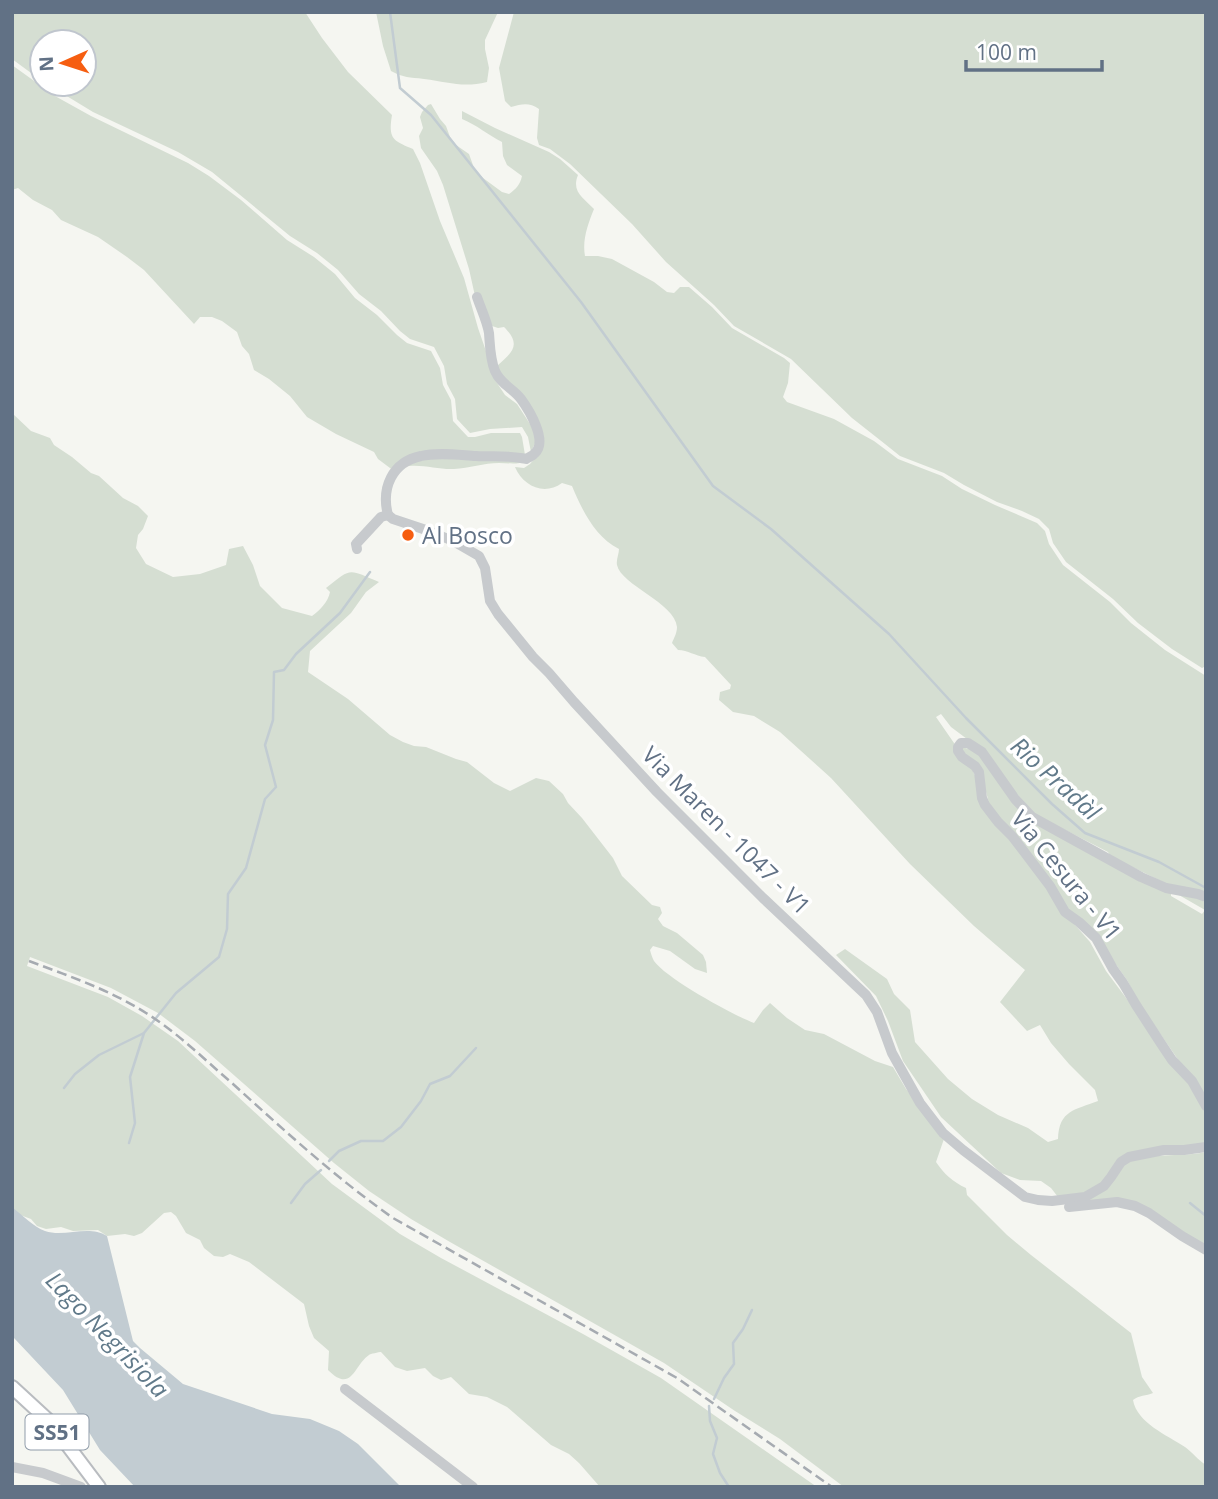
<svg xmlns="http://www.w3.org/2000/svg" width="1218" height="1499" font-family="'Open Sans',sans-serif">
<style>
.green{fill:#d5ded2}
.water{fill:#c2ccd2}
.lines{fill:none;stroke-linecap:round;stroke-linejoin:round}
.stream{stroke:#c2ccd2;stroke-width:2.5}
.major-casing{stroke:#b9bcc0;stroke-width:16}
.minor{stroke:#c7cacd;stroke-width:10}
.major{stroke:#fff;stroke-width:12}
.rail{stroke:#a6abb1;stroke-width:2.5;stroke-dasharray:10 5;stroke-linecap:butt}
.poi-dot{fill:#f65e11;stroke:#fff;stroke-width:2.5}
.labels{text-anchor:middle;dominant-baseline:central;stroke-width:7;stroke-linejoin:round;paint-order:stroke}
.shield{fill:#fff;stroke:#909caa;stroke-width:2}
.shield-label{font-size:21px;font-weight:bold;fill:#617185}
.poi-label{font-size:23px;fill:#617185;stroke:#fff;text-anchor:start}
.street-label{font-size:23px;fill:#617185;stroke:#fff}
.water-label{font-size:24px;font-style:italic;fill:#617a8a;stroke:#fff}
</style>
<rect width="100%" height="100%" fill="#f5f6f1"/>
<g class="green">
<path d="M12,12H305L322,38L348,72L392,115C388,139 393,141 413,149L420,163L440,221L464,278L478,328L497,383L505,395L517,404L532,427L536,441L531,452L528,437L522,427L490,429L470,433L457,419L455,399L447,384L444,366L434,347L410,339L400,331L381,311L359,294L338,270L317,253L290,236L212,172L178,152L93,112L47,84H84V42H42V81L12,59Z"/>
<path d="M376,12H498L485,40V49L489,68L487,82C463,88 448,82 424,79C409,77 404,78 391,71L383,46Z"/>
<path d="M514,12H1206V666L1202,668L1172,649L1138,623L1113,599L1066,562L1053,543L1049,529L1039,519L1022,511L997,502L964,485L944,473L900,456L885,444L852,418L791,359L734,326L714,305L666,262L632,224L570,164L550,149L539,145L537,138L539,109C529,102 522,104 511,107L505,101L499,68Z"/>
<path d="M12,65L55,96L91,116L188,163L209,176L241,200L287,240L314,257L335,274L355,298L377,315L397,335L407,343L431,351L440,368L443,385L451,400L453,421L468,437H475L491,433H520L522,437L526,461C518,465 508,463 499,463C484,463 469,468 454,469C434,470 412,460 394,471L378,459L374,452L336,434L307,417L290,396L269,379L254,370L249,354L242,346L237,332L222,321L212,317H200L194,324L144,270L127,257L98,237L61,220L52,210L33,200L18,188L12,190Z"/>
<path d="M431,104L440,119L446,126L450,137L456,145L469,154L474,168L483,178L502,192L509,194C516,189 520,185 522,176L507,165L503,156L502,142C488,135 477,125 462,119V111L495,128L549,152L560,159L578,175C571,192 584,198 594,209C588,224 582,240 585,256H598L612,259L654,282L667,292L674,293L680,287H689L712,307L732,328L784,358L790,363L788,383L783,397L787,402L834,419L874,441L898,459L942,476L962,489L995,505L1037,523L1045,531L1049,544L1063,565L1110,602L1131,623L1165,650L1206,676V894L1173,887L1110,856L1108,852L1036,815L967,739L951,727L941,714L936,717L972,769L977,780L1009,838L1076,926L1090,942L1106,971L1190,1084L1206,1110V1144L1128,1154L1102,1184L1085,1194L1058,1197L1051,1188L1041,1181L1020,1180L1001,1173L941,1117L903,1061L888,1021L876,996L836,955L845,949L887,979L894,994L910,1010L915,1042L948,1079L972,1099L998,1115L1028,1128L1048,1142L1058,1139C1059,1110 1075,1110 1098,1101L1095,1090L1069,1064L1051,1043L1040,1025L1027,1031L1000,1002L1025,970L974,926L910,864L831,778L780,732L754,716L733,712L719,700L720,692L730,689L731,685L705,657C695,656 688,650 678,650L672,643C674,638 677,633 677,627C675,603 621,585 617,565C616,560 619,554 619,549C595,537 582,510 572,486L562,483C544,496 523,486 515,467L524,468L530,464L536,457L539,435L496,367C511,353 523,346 504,327L498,328L492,326L477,305L469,269L443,185L437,171L421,148L419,136L423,128L420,117L422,112L428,105Z"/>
<path d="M12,413L31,431L50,438L54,445L72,457L91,473L99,476L123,498L138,506L148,516L143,529L138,535L136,548L146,564L173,577L200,574L226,565L229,549L243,546L253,565L260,586L282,608L312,616C320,610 328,602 330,592L326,588C352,567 348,569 379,582L366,592L351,613L310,651L308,672L348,699L390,735L403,742L414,746L426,747L456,759L467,762L494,783L510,791L536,778L549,781L563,794L568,803L582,818L613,858L622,876L652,905L660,907L662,913L658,919L663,926L677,933L703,955L706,962L707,973L695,969L670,951L653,946L650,950C651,954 652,957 654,961C667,979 733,1015 754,1023L763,1010L770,1003L787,1018L805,1030L824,1034L875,1061L893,1067L906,1089L945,1136L936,1162C944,1174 953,1182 966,1188L967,1195L1007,1235L1031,1255L1131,1333L1142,1377L1153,1393C1146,1396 1139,1395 1133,1400C1137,1423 1167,1435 1185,1447C1192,1452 1198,1460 1206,1465V1487H844L780,1439L735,1411L664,1363L450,1242L411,1219L369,1191L334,1163L195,1041L158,1013L111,988L30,957L27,966L108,997L142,1016L178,1041L332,1184L400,1234L441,1258L583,1334L661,1378L817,1487H600L579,1463L569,1454L551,1445L507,1407L487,1397L469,1394L451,1377L441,1380L433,1376L425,1368L407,1371L395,1367L381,1352C379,1352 370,1354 369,1355C354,1365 352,1394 328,1370L329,1351L314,1338L309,1326L304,1304L249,1262L230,1254L223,1257L214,1256L204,1248L200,1240L186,1233L176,1216L171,1212L164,1213L142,1233L134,1236L125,1234L107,1236L98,1230L73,1231L61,1227L46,1229L37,1226L31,1219L12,1212Z"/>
<polygon points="962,747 976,751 1014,802 1171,893 1171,896 1202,914 1205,910 1179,895 1197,897 1206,903 1206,1100 1139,1003 1127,980 1112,959 1073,915 1000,820 989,803 985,788 961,750"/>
<path d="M1206,1152V1253L1137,1206L1087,1200L1123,1164C1149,1151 1178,1158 1206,1152Z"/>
</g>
<path class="water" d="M12,1207C22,1215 34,1227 45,1231C65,1238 88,1224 107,1236L133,1341L140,1348L183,1384L272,1414L310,1419L339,1431L358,1444L401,1487H135L100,1450L63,1390L14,1338V1328L12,1326Z"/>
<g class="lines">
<g class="stream">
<polyline points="390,12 400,88 431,115 581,302 713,486 771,529 889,634 966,718 1052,804 1085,833 1159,862 1206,888"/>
<polyline points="64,1088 75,1074 99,1055 144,1033 176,993 219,957 227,929 228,894 246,868 265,799 276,787 265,745 273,720 274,672 284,670 296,654 340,613 370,572"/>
<polyline points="129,1143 135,1123 130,1077 144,1033"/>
<polyline points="329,1161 339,1151 361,1141 383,1141 401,1127 421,1101 430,1084 450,1076 476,1048"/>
<polyline points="291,1203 305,1184 321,1170"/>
<polyline points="1190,1203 1206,1216"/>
<polyline points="714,1399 724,1378 734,1364 733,1343 743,1329 752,1310"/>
<polyline points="709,1406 710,1421 717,1438 713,1454 720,1473 729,1487"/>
</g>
<defs>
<polyline id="major" points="12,1387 50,1422 99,1487"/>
</defs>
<use href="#major" class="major-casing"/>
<g class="minor">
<polyline points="388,515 393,519 429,531 453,541 479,556 485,568 490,601 498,614 533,657 549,673 574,702 657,792 763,898 866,995 877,1012 892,1053 920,1103 943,1133 963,1150 1025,1197 1038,1200 1052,1201 1085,1197 1104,1186 1111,1177 1121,1162 1129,1157 1164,1150 1184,1150 1206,1147"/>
<path d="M388,515C381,488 392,462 421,456C438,452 459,455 476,456C493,457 509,455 526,459C529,457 533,456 535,453C548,441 529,410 521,399C513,388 501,385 495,371C490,359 490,346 489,333C487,321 481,309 477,297"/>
<polyline points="357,549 356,544 381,517 388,515"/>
<polyline points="1206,897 1198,894 1166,888 1141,877 1032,817 1015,799 982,752 968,743 961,743 958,747 958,751 962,757 975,766 979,772 982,798 985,805 998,822 1012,836 1022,849 1050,886 1065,912 1079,922 1096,938 1113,969 1123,983 1136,1005 1160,1042 1172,1060 1192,1081 1206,1106"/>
<polyline points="1069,1207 1117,1202 1135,1206 1149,1213 1182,1236 1206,1250"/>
<polyline points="345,1389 473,1487"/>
<polyline points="12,1467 43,1473 81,1487"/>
</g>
<use href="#major" class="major"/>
<path class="rail" d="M29,961C69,976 110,990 146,1013C178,1033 205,1060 233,1084C285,1131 336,1178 393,1218L677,1378L832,1487"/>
</g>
<circle class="poi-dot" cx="408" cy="535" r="7"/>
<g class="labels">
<rect class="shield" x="25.5" y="1414.5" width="63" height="35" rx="5"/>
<g class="shield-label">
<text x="57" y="1432">SS51</text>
</g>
<g class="poi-label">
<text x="422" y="535">Al Bosco</text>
</g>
<g class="street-label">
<text transform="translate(727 830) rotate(45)">Via Maren - 1047 - V1</text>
<text transform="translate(1067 875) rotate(51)">Via Cesura - V1</text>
</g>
<g class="water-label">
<text transform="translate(1056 778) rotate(42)">Rio Pradàl</text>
<text transform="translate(108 1334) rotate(46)">Lago Negrisiola</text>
</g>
</g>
<rect width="1218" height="1499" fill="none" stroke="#617185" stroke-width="28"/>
<g transform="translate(63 63) rotate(267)"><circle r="33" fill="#ffffff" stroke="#c0c6ce" stroke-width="2"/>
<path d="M0-5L12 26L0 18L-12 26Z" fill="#f65e11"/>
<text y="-10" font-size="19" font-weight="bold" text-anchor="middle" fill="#617185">N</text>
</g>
<path d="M966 60v10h136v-10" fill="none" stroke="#617185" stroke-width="3.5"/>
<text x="976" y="60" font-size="21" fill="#617185" stroke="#ffffff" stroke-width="5" paint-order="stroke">100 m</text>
</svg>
